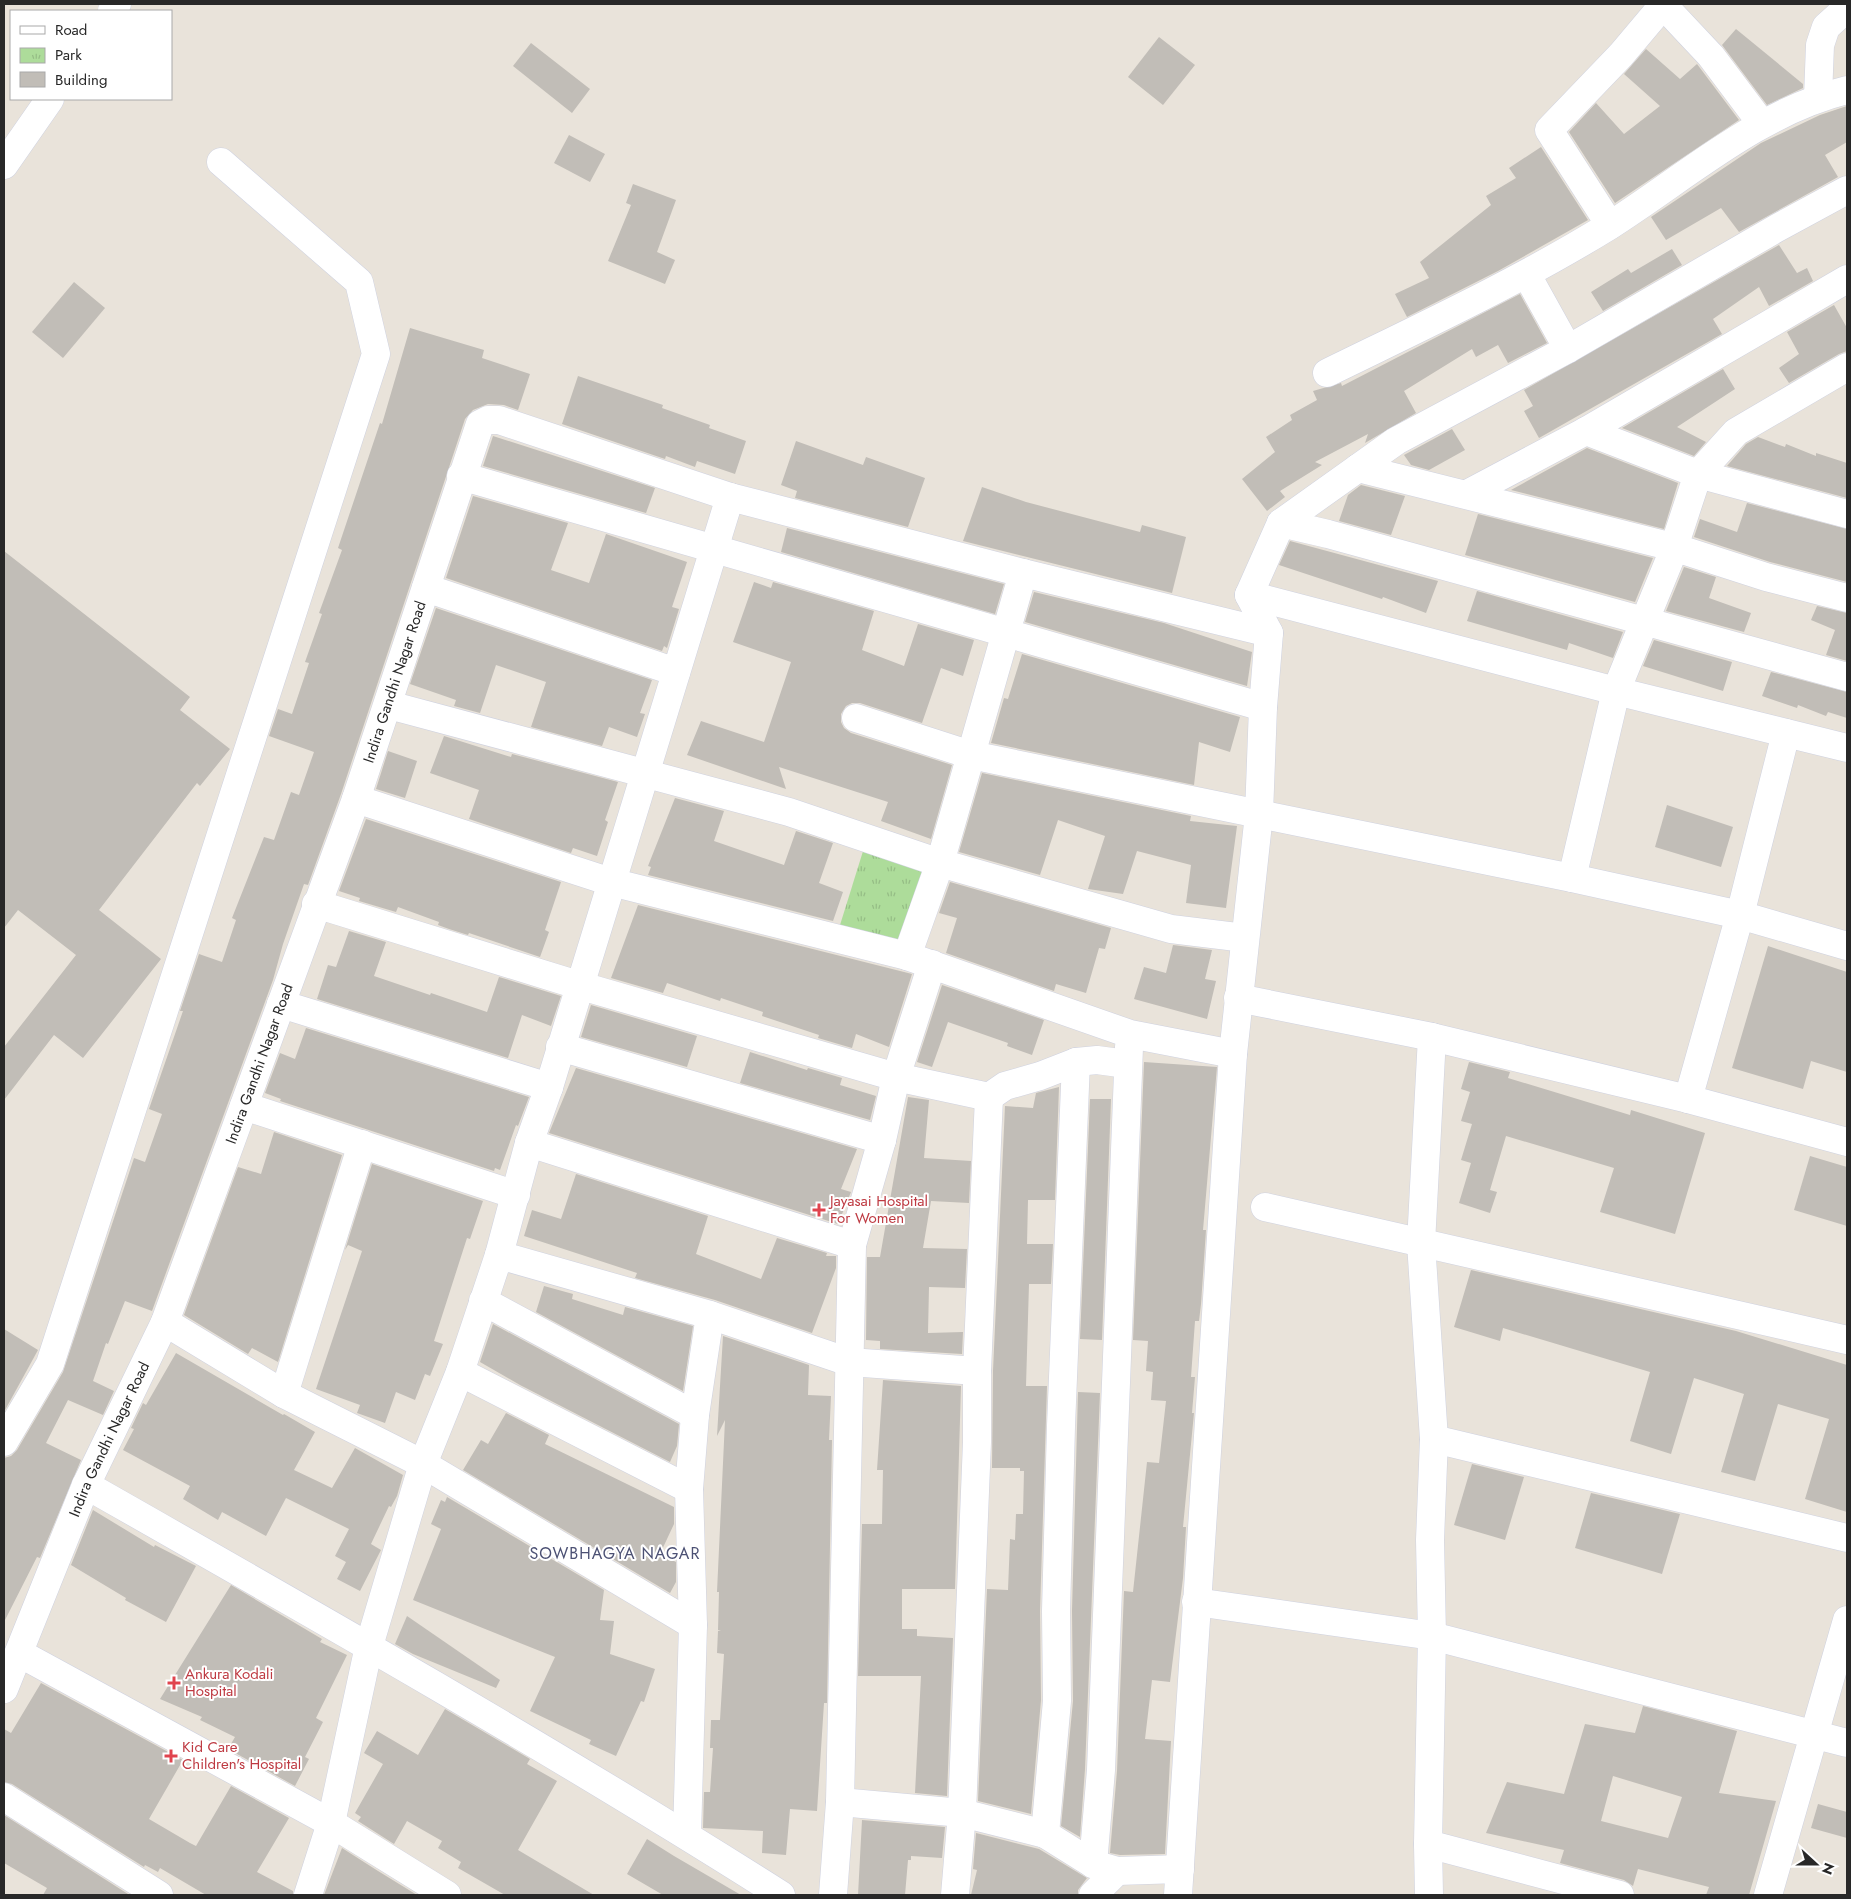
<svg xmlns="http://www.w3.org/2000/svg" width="1851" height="1899" font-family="Jost,sans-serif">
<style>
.park{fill:url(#park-tufts)}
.building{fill:#c1bdb7;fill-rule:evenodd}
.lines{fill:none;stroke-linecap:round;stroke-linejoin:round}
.minor-casing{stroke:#cfd2e0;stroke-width:29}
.minor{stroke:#fff;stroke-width:28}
.health-dot{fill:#e0444e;stroke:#fff;stroke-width:2}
.labels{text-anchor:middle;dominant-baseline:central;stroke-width:4;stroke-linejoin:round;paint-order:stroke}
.street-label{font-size:15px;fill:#282828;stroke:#fff}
.health-label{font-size:15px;fill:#be3a42;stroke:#fff;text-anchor:start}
.neighbourhood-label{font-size:16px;letter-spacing:1px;fill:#4c5174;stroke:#fff}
</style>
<defs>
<pattern id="park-tufts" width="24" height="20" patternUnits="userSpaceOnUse" patternTransform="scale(1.25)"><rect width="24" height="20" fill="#addc9a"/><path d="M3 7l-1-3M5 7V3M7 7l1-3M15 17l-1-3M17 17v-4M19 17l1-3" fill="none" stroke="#95bd85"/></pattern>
</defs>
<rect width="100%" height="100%" fill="#e9e3da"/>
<polygon class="park" points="864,848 924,867 900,944 840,925"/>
<g class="building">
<polygon points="1736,29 1803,84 1803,88 1767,105 1722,45"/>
<polygon points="1159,37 1195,65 1163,105 1128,77"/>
<polygon points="531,43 590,89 572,113 513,66"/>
<polygon points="1646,49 1680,79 1697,64 1739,120 1615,203 1569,132 1596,103 1624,134 1660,106 1624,74"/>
<polygon points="1847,106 1847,142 1825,155 1838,177 1739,232 1721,208 1666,240 1651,217 1761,143 1820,115"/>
<polygon points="569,135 605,154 590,182 554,163"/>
<polygon points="1541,147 1588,220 1498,271 1407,317 1395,294 1429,278 1420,262 1491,205 1486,196 1516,178 1509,168"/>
<polygon points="633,184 676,200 657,252 675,260 665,284 608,261 631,205 626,203"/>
<polygon points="1779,245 1797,273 1807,268 1813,281 1769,306 1759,287 1713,319 1722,334 1539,438 1524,411 1533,406 1524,390"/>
<polygon points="1672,249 1682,265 1603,311 1591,292 1628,269 1631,273"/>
<polygon points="74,282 105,308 63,358 32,332"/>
<polygon points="1520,294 1547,343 1508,363 1498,345 1476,357 1472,349 1404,391 1416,413 1365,443 1368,434 1315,462 1322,465 1280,491 1285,497 1267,511 1242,479 1275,452 1266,437 1292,420 1290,415 1317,400 1313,391 1341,383 1342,386"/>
<polygon points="1834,305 1847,328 1847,351 1839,354 1789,383 1779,368 1799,354 1787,332"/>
<polygon points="410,328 484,350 482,358 530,374 518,410 504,405 488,404 473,410 465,419 341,794 308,885 304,884 283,944 273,980 152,1311 125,1301 108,1344 106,1343 93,1381 114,1391 103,1415 68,1400 46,1443 81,1460 40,1558 37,1557 4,1622 4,1458 11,1456 17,1450 63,1372 134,1158 145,1162 162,1114 149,1109 183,1011 180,1011 199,954 222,962 236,920 232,918 264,837 274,840 291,792 299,795 314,752 269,736 278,709 292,714 309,663 305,662 322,614 319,613 342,550 338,548 380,423 382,424"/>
<polygon points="1723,369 1735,389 1677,427 1706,442 1694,456 1622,428"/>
<polygon points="578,376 663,405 662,408 710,425 709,428 746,441 735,474 697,461 695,467 666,456 665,459 562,424"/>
<polygon points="1452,429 1465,450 1429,470 1411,465 1404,455"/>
<polygon points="493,436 655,488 646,513 483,466"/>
<polygon points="1758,437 1785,447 1786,444 1816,456 1816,453 1847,463 1847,498 1727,466 1746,444"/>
<polygon points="796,441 863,465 866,457 925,478 908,527 795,498 797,491 781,485"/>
<polygon points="1587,448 1678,483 1664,529 1511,490"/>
<polygon points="1361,485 1405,496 1391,535 1339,521 1348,495"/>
<polygon points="982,487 1026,502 1140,532 1142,525 1186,537 1172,593 963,541"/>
<polygon points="473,496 568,523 551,570 589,583 606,534 687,562 672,607 679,609 667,648 664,646 662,651 446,578"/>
<polygon points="1747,503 1847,529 1847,582 1770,562 1694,537 1700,519 1737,532"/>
<polygon points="1478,514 1653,558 1635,602 1465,555"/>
<polygon points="787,528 1004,584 995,614 781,552"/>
<polygon points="1290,541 1438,581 1426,613 1383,597 1382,599 1279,565"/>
<polygon points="4,551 190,697 180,710 230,749 200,786 197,783 99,910 161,959 83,1058 54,1035 4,1100 4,1047 76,955 18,910 4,928"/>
<polygon points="1684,567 1716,577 1709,598 1751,613 1744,632 1666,611"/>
<polygon points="754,582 771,588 773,582 874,611 862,650 904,666 918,624 974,640 963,676 941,668 922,723 860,703 852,703 846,706 841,714 841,722 844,728 851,733 952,765 931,839 881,821 888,802 779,767 786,789 687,755 701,721 764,742 791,662 733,642"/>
<polygon points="1477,591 1623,632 1613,658 1569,643 1567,650 1467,621"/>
<polygon points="1034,592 1164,623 1252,652 1247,686 1025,622"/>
<polygon points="1817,606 1847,613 1847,661 1826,655 1835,630 1811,620"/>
<polygon points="436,608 652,680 640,713 645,714 637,737 609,727 602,746 531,727 546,682 496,665 480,713 454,706 456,700 410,684"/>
<polygon points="1654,640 1732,662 1723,691 1643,666"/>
<polygon points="1022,654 1240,717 1230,752 1199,742 1194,785 991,743 1004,698 1008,699"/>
<polygon points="1771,672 1847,692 1847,718 1828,712 1826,716 1798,705 1797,708 1762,696"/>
<polygon points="444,736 511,757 512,754 618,782 605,820 608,822 597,856 573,848 571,853 469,819 479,790 430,773"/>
<polygon points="388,751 417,761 405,798 376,789"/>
<polygon points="982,773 1191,816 1190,821 1237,826 1226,908 1186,903 1191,865 1137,851 1123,894 1088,889 1105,836 1058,820 1040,875 959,852"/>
<polygon points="675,798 724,811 714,841 784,865 796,831 833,843 819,883 843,892 833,921 648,875 651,867 648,866"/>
<polygon points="1667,805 1733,827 1721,867 1655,847"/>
<polygon points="366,819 561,882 545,930 549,932 540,957 469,933 468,935 449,929 438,925 439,922 398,907 396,912 359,901 360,898 339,891"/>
<polygon points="950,882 1111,928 1105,949 1099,948 1086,993 1056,984 1054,991 946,953 957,918 939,913"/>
<polygon points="638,905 912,974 889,1047 856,1034 852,1048 818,1038 819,1035 762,1016 763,1012 721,998 720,1001 667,983 663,993 611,978"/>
<polygon points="349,931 386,942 374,976 430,995 431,993 487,1012 499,977 561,996 551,1026 522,1015 508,1058 317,999 328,965 336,967"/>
<polygon points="1173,945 1212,950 1205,979 1216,981 1207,1019 1134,999 1144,967 1166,973"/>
<polygon points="1768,946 1847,972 1847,1072 1811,1061 1803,1089 1732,1068"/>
<polygon points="942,985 1044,1020 1032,1055 1007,1046 1008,1043 948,1022 932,1067 917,1062"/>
<polygon points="591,1005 697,1036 687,1067 581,1037"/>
<polygon points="306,1028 529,1097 518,1126 516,1125 500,1170 495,1168 494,1171 280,1101 281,1099 265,1093 280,1053 295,1059"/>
<polygon points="750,1052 807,1070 808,1068 842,1078 840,1085 876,1096 870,1120 740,1083"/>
<polygon points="1144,1062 1217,1067 1203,1230 1206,1230 1201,1304 1199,1321 1195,1321 1191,1377 1195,1377 1192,1413 1194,1413 1183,1527 1186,1527 1183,1578 1170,1682 1152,1680 1145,1739 1171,1741 1165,1854 1120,1855 1110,1853 1117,1771 1124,1591 1133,1592 1147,1462 1159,1463 1166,1401 1151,1400 1153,1372 1146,1371 1148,1341 1133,1340"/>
<polygon points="1469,1062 1510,1072 1508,1078 1630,1115 1631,1110 1705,1133 1675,1234 1600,1212 1614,1168 1506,1136 1490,1190 1497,1192 1490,1213 1459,1203 1471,1163 1461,1160 1472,1124 1461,1121 1470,1092 1461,1089"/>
<polygon points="576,1068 857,1149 841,1189 851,1192 838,1224 549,1133"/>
<polygon points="1059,1087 1055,1200 1028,1200 1027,1244 1053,1244 1051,1284 1029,1284 1026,1386 1047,1386 1040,1611 1041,1700 1031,1814 978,1801 987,1589 1008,1590 1010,1539 1015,1540 1016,1514 1023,1514 1024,1471 1020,1471 1020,1468 992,1468 993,1371 1005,1106 1033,1108 1036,1093"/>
<polygon points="908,1097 929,1100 924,1158 971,1161 969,1203 931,1201 923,1248 967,1249 965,1288 929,1287 928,1333 963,1332 962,1354 880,1349 880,1341 866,1340 867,1257 880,1257"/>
<polygon points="1090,1099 1111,1099 1102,1340 1080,1339"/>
<polygon points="274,1132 342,1155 278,1362 252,1348 248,1354 184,1315 238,1167 261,1174"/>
<polygon points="1810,1156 1847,1167 1847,1226 1794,1210"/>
<polygon points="372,1164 483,1201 470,1239 467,1238 434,1341 443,1344 430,1376 425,1374 415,1400 396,1392 385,1423 357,1413 360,1405 316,1389 362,1251 348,1245 345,1250"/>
<polygon points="576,1174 708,1216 696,1254 761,1279 777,1238 827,1253 826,1256 836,1256 836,1268 812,1333 715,1300 635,1278 637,1273 524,1236 532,1210 561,1219"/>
<polygon points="1471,1270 1736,1331 1847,1365 1847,1512 1805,1499 1829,1419 1778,1404 1755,1481 1721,1472 1744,1394 1694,1378 1671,1454 1630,1441 1650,1372 1503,1328 1500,1341 1454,1327"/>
<polygon points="544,1286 573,1294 572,1299 623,1315 625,1307 693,1326 683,1391 536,1312"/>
<polygon points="493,1324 679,1424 677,1446 670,1462 520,1385 480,1362"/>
<polygon points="4,1329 38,1350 4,1412"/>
<polygon points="723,1336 809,1365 808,1395 831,1396 829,1440 832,1440 827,1703 824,1703 817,1811 790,1809 786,1855 762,1853 763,1831 703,1828 704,1792 710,1792 713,1748 710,1748 711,1720 720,1720 724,1654 717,1653 718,1631 721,1631 718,1630 719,1592 717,1592 725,1420 717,1436"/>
<polygon points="176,1353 283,1415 284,1414 315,1432 294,1470 332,1488 355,1448 403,1475 397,1496 391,1507 389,1506 371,1544 381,1550 360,1591 337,1579 346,1562 335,1556 349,1529 286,1498 266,1536 222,1512 218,1520 183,1499 190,1486 123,1450 134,1429 131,1428 143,1403 146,1405"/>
<polygon points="883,1380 961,1386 955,1589 902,1589 902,1629 917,1629 917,1636 953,1638 947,1796 915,1793 921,1676 858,1676 862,1524 882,1524 883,1470 877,1470"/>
<polygon points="1078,1392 1100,1393 1085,1769 1080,1837 1061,1826 1073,1701 1072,1611"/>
<polygon points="506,1413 549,1435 545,1444 674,1507 674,1524 660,1554 676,1562 676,1582 670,1593 463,1470 481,1440 488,1444"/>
<polygon points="1472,1464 1524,1477 1505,1540 1454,1525"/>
<polygon points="1591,1493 1680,1514 1662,1574 1575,1548"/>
<polygon points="447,1497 604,1590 600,1620 614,1621 610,1654 655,1669 644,1702 641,1701 616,1756 589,1744 591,1740 530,1711 555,1657 413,1600 441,1529 431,1524 441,1500 445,1502"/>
<polygon points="93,1510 154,1547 155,1545 196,1566 166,1622 125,1600 126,1598 71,1565"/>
<polygon points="231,1585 322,1639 320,1642 347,1655 316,1718 323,1722 305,1757 309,1759 295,1786 228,1749 235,1737 200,1720 202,1717 160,1699"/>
<polygon points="407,1616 500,1680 496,1688 413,1654 395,1644"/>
<polygon points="41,1683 183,1760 149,1819 190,1843 196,1846 231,1786 289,1818 257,1872 293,1891 293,1895 206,1895 160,1868 158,1872 145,1865 144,1867 12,1784 4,1782 4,1729 11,1733"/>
<path d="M1643,1706L1737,1731L1719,1793L1776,1801L1749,1895H1706L1709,1887L1638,1869L1633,1886L1624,1880L1560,1863L1564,1850L1486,1833L1507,1782L1564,1794L1585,1724L1635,1733ZM1613,1776L1682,1797L1668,1838L1601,1821Z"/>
<polygon points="445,1709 530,1759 527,1764 557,1781 518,1850 594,1895 505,1895 458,1868 461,1862 438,1848 442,1841 407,1821 394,1844 358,1821 361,1817 355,1813 383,1764 364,1753 377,1731 418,1755"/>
<polygon points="1818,1804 1847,1812 1847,1838 1811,1828"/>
<polygon points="4,1815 128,1894 128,1895 43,1895 47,1888 4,1863"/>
<polygon points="862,1820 945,1827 942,1858 911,1856 911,1860 908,1860 905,1895 858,1895"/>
<polygon points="976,1833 1039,1849 1087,1878 1078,1890 1078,1895 971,1895 977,1870 973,1869"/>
<polygon points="647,1839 674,1856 741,1895 663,1895 627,1874"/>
<polygon points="342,1848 378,1871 417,1895 324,1895"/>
</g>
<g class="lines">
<defs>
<g id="minor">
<polyline points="1663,5 1711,56 1762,124"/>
<polyline points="112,11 117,4"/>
<polyline points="1818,97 1820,45 1826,27 1847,8"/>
<polyline points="4,165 50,99"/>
<polyline points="1610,225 1549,130 1621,55 1664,4"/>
<polyline points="1527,275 1568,349"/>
<path d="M1327,373C1423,326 1518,282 1609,226C1686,177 1758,112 1847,90"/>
<polyline points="1586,431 1698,474 1847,514"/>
<polyline points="1358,468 1673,547 1766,577 1847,598"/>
<polyline points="461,476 1263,707"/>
<polyline points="1467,494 1586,431 1847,279"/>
<polyline points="1281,523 1328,534 1847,677"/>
<polyline points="426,588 676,672"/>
<polyline points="1249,595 1616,691 1847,748"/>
<polyline points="389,705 789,812 940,863 1171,929 1245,938"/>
<polyline points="856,718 971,755 1572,878 1740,915 1847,946"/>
<polyline points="356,799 611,882 907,956 1130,1034 1233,1054"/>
<polyline points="1572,878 1616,691 1670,559 1698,474 1736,432 1847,367"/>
<polyline points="316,904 578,985 896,1077 989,1097 1005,1086 1040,1076 1076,1062 1097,1060 1127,1064"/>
<polyline points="907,956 940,863 1023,573"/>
<polyline points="1238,998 1432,1037 1688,1099 1847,1142"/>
<polyline points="281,1004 549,1087"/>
<polyline points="560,1047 882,1140"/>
<polyline points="1688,1099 1740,915 1786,733"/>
<polyline points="244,1106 516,1195"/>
<polyline points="529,1143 852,1245"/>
<polyline points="1265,1207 1847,1340"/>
<polyline points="499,1255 710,1315 849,1362 977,1371"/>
<polyline points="483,1301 695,1415"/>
<polyline points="165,1322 284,1394 423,1464 693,1625"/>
<polyline points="460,1372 689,1489"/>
<polyline points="284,1394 362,1144"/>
<polyline points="1434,1439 1847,1538"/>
<polyline points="4,1442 50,1364 376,354 359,282 221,162"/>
<path d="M86,1485C320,1618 554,1751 781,1895"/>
<polyline points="1196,1602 1432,1636 1847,1743"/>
<polyline points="19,1653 331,1823 447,1895"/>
<path id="s1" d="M4,1689L86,1485L165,1322L356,799L480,424L488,420H499L730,497L1023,573L1269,633"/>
<polyline points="4,1797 159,1895"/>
<polyline points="840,1802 962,1813 1045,1834 1093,1864 1117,1871 1180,1869"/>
<polyline points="1045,1834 1057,1701 1056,1611 1061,1426 1076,1062"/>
<polyline points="687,1835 693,1625 689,1489 695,1415 710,1315"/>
<polyline points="1428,1844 1620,1895"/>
<polyline points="1093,1864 1101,1770 1129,1047"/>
<polyline points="308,1895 331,1823 369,1646 423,1464 460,1372 499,1255 529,1143 549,1087 730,497"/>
<polyline points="833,1895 840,1802 852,1245 882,1140 896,1077 932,964"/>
<polyline points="955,1895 962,1813 977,1442 977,1371 989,1097"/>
<polyline points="1093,1895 1117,1871"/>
<polyline points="1178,1895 1233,1054 1259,814 1263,707 1269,633 1249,595 1281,523 1396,441 1568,349 1777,228 1847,190"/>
<polyline points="1429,1895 1428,1844 1432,1636 1430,1540 1434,1439 1421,1243 1432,1037"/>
<polyline points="1768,1895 1847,1620"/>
</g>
</defs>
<use href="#minor" class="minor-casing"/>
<use href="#minor" class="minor"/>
</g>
<g class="health-dot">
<path d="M816.5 1202.5h5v5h5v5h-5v5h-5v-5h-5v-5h5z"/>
<path d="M171.5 1675.5h5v5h5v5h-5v5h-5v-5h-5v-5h5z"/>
<path d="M168.5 1748.5h5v5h5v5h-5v5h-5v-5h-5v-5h5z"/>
</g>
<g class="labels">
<g class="street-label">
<text stroke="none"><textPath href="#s1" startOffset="1081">Indira Gandhi Nagar Road</textPath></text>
<text stroke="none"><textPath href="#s1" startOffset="676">Indira Gandhi Nagar Road</textPath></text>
<text stroke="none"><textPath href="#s1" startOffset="271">Indira Gandhi Nagar Road</textPath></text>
</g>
<g class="health-label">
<text x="830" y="1201">Jayasai Hospital<tspan x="830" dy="17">For Women</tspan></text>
<text x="185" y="1674">Ankura Kodali<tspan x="185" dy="17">Hospital</tspan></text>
<text x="182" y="1747">Kid Care<tspan x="182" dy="17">Children's Hospital</tspan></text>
</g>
<g class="neighbourhood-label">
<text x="615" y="1553">SOWBHAGYA NAGAR</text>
</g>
</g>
<rect width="1851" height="1899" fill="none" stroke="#282828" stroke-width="10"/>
<rect x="10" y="10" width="162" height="90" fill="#ffffff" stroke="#a9a9a9"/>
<rect x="20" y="26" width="25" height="8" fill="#ffffff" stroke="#a9a9a9"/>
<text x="55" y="35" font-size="15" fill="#282828">Road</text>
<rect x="20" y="48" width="25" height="15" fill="url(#park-tufts)" stroke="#a9a9a9"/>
<text x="55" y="60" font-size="15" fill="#282828">Park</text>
<rect x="20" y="72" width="25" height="15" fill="#c1bdb7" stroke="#a9a9a9"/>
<text x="55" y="85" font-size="15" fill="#282828">Building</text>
<g transform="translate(1816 1864) rotate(111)" stroke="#ffffff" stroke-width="4" paint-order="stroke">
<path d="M0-4L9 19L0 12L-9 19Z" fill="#282828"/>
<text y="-8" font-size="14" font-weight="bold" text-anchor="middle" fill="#282828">N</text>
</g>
</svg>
